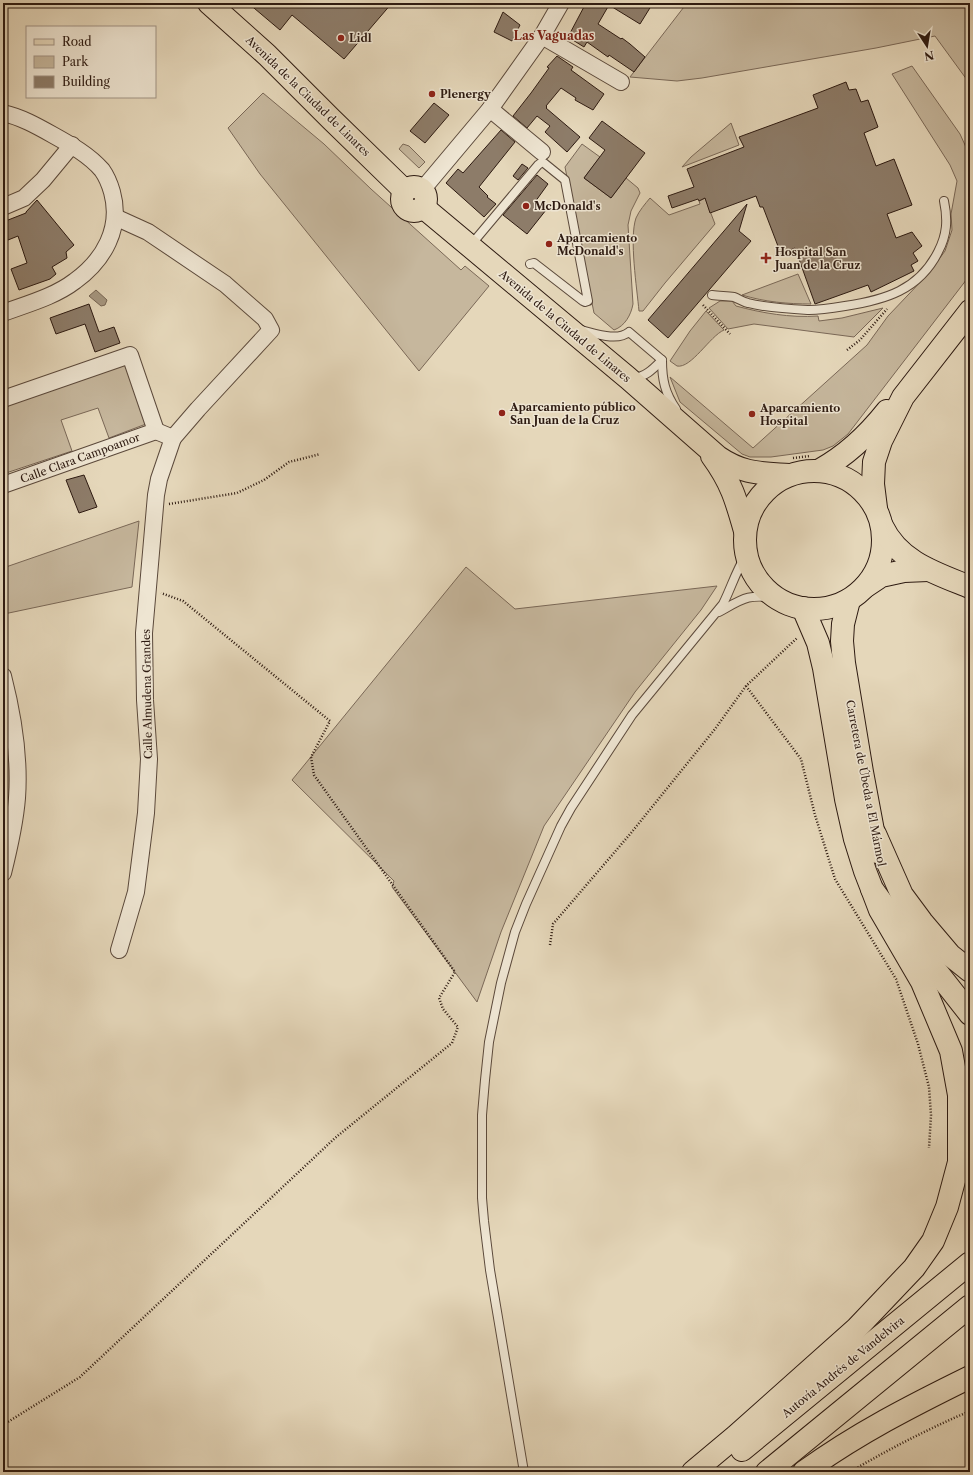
<svg xmlns="http://www.w3.org/2000/svg" width="973" height="1475" font-family="'Libre Caslon Text',serif">
<style>
.green{fill:#c6b79d;stroke:#7a6857}
.water{fill:#a69781;stroke:#766554}
.building{fill:#8d7c69;stroke:#2d1a11}
.lines{fill:none;stroke-linecap:round;stroke-linejoin:round}
.service-casing{stroke:#5b493b;stroke-width:10}
.minor-casing{stroke:#5b493b;stroke-width:18}
.primary-casing{stroke:#2d1a11;stroke-width:24}
.motorway-casing{stroke:#2d1a11;stroke-width:24}
.path{stroke:#2d1a11;stroke-width:2.5;stroke-dasharray:1 2;stroke-linecap:butt}
.service{stroke:#eee5d2;stroke-width:8}
.minor{stroke:#eee5d2;stroke-width:16}
.primary{stroke:#e5d7ba;stroke-width:22}
.motorway{stroke:#e5d7ba;stroke-width:22}
.poi-dot{fill:#8f2418;stroke:#eee5d2;stroke-width:1.5}
.labels{text-anchor:middle;dominant-baseline:central;stroke-width:3;stroke-linejoin:round;paint-order:stroke}
.poi-label{font-size:11px;font-weight:bold;fill:#2d1a11;stroke:#eee5d2;text-anchor:start}
.street-label{font-size:11px;fill:#2d1a11;stroke:#eee5d2}
.neighbourhood-label{font-size:12px;font-weight:bold;fill:#7a1f14;stroke:#eee5d2}
</style>
<rect width="100%" height="100%" fill="#e5d7ba"/>
<filter id="stains"><feTurbulence type="fractalNoise" baseFrequency=".005" numOctaves="4"/><feColorMatrix values="0 0 0 0 .2 0 0 0 0 .09 0 0 0 0 .02 0 0 0 .5 -.17"/></filter>
<radialGradient id="worn" r=".72"><stop offset=".6" stop-color="#630" stop-opacity="0"/><stop offset="1" stop-color="#630" stop-opacity=".3"/></radialGradient>
<g class="green">
<polygon points="687,3 970,3 970,84 935,36 876,48 702,78 677,81 630,77"/>
<polygon points="912,66 960,134 970,156 970,275 848,434 833,446 823,450 771,457 750,457 742,454 680,402 670,377 753,448 867,345 888,316 928,274 945,251 952,230 951,214 957,181 950,165 892,74"/>
<polygon points="263,93 324,144 371,189 461,270 465,266 489,286 419,371 260,174 228,128"/>
<polygon points="731,123 739,145 682,167 691,157"/>
<polygon points="403,144 409,146 425,162 419,168 399,149"/>
<path d="M582,144L600,157L584,178L611,198L626,178L638,188L640,193L631,211L628,225L633,304C631,315 625,326 614,330L594,313L565,167Z"/>
<path d="M650,198L669,215L700,204L699,201L705,198L715,224L665,283L643,311H639C637,289 629,238 636,218C639,211 645,204 650,198Z"/>
<path d="M798,274L811,304C788,304 765,302 742,295Z"/>
<path d="M720,301H732L736,306C762,313 790,318 818,316L819,321L842,318L883,308L854,337L754,324L728,329L709,308Z"/>
<path d="M706,311L724,330C710,336 691,369 677,366L670,361L690,331Z"/>
<polygon points="125,364 146,424 109,438 98,408 61,420 72,451 3,474 3,407"/>
<polygon points="139,521 132,587 4,614 3,568"/>
<polygon points="466,567 515,609 717,586 701,610 635,692 544,826 501,932 477,1002 392,887 394,881 292,780"/>
</g>
<polygon class="water" points="96,290 107,300 105,305 101,306 89,296"/>
<g class="building">
<polygon points="248,3 392,3 344,59 292,15 280,30"/>
<polygon points="586,3 653,3 640,24 609,5 598,24 621,39 622,38 630,44 645,57 634,72 609,55 608,57 587,42 584,47 568,37"/>
<polygon points="503,12 520,25 512,41 494,32"/>
<polygon points="557,56 573,67 571,70 604,94 593,110 575,100 576,98 561,88 546,106 547,107 546,108 580,137 567,152 545,132 550,126 537,116 527,128 513,116 531,93 549,68 547,67"/>
<polygon points="846,82 849,90 856,89 861,102 868,100 878,127 864,133 876,166 894,159 912,205 887,214 896,238 912,232 922,246 913,253 918,261 911,265 914,271 871,292 868,285 815,304 795,248 781,254 763,207 760,207 756,196 710,213 705,198 699,201 698,199 672,208 668,196 694,187 687,169 744,147 739,137 818,108 813,95"/>
<polygon points="434,103 449,115 425,143 410,131"/>
<polygon points="602,121 645,153 611,198 584,178 605,150 589,138"/>
<polygon points="501,130 515,142 479,187 488,196 487,197 496,204 484,217 446,183 458,169 463,173"/>
<polygon points="522,164 528,168 518,180 513,176"/>
<polygon points="537,175 548,184 535,202 546,210 527,234 503,215"/>
<polygon points="37,200 74,245 66,252 67,258 52,267 56,274 50,279 19,290 11,269 27,263 18,236 3,242 3,222 26,213 26,212"/>
<polygon points="747,204 739,231 751,241 668,338 648,320"/>
<polygon points="89,304 99,332 114,327 120,343 95,352 85,324 56,334 50,318"/>
<polygon points="84,475 97,507 79,513 66,480"/>
</g>
<g class="lines">
<defs>
<g id="service">
<polyline points="470,246 538,165 542,162 544,163 565,180 588,301 585,302 583,301 534,263 530,264"/>
<path d="M712,295C719,296 727,296 734,297C739,299 743,302 748,303C767,308 789,309 809,310C821,310 833,308 845,306C885,300 919,290 938,252C947,235 948,220 944,201"/>
<path d="M580,330C594,333 617,342 629,332L662,360C662,380 665,393 676,409"/>
<path d="M633,378C646,377 654,368 662,360"/>
<path d="M719,612C744,598 747,594 777,598"/>
<path d="M524,1472L490,1270L484,1221L482,1198V1115L485,1080L489,1042L501,983L515,932L526,904L561,826L571,808L632,715L723,604C731,588 736,571 746,555"/>
</g>
<g id="minor">
<polyline points="542,36 621,82"/>
<polyline points="490,109 542,152"/>
<path d="M3,113C21,117 37,126 53,135C71,145 89,155 102,170C107,177 110,185 112,192C122,228 104,260 75,281C54,297 27,304 3,313"/>
<polyline points="422,190 490,109 542,36 561,3"/>
<polyline points="3,207 24,198 43,180 72,145"/>
<polyline points="115,217 148,232 225,284 265,319 271,330 198,409 173,438"/>
<polyline points="3,399 130,355 156,431"/>
<polyline points="3,485 156,431"/>
<path d="M3,676C13,715 20,757 17,798C15,823 9,849 3,873"/>
<polyline points="119,950 136,892 146,813 149,759 145,700 144,633 156,495 159,479 173,438 156,431"/>
</g>
<g id="primary">
<polyline points="209,3 267,55 331,119 405,191"/>
<circle cx="414" cy="199" r="12"/>
<path d="M423,207L628,378L718,457C743,474 760,473 789,475"/>
<path d="M712,456C731,482 736,499 745,531"/>
<path d="M820,470C847,455 868,435 887,411"/>
<circle cx="814" cy="540" r="69"/>
<polyline points="876,508 873,484 874,462 881,441 903,397 970,311"/>
<path d="M882,526C899,562 935,573 970,587"/>
<polyline points="866,586 881,576 904,571 928,570"/>
<polyline points="849,600 843,624 842,641 844,663 862,772 877,852"/>
<polyline points="803,608 818,643 824,668 846,799 855,839 865,871 872,889 900,928 926,958 970,1014"/>
</g>
<g id="motorway">
<polyline points="875,834 902,895 922,922 950,955 970,971"/>
<polyline points="742,1450 970,1263"/>
<polyline points="693,1472 736,1436 856,1329 914,1268 933,1241 947,1207 959,1162 959,1095 951,1051 922,982 880,910 872,889"/>
<polyline points="767,1472 970,1306"/>
<path d="M804,1472C856,1434 913,1405 970,1377"/>
</g>
</defs>
<use href="#service" class="service-casing"/>
<use href="#minor" class="minor-casing"/>
<use href="#primary" class="primary-casing"/>
<use href="#motorway" class="motorway-casing"/>
<g class="path">
<polyline points="703,305 730,334"/>
<polyline points="847,350 860,340 887,309"/>
<polyline points="793,458 810,456"/>
<polyline points="169,504 237,493 264,480 289,462 320,454"/>
<polyline points="746,686 801,759 815,815 835,879 896,979 918,1044 929,1087 931,1115 929,1148"/>
<polyline points="550,945 553,924 631,833 715,729 746,686 797,638"/>
<polyline points="3,1425 80,1377 335,1138 452,1043 458,1027 443,1009 439,998 455,972 314,775 311,757 330,721 183,601 161,593"/>
<path d="M850,1472C889,1449 928,1429 970,1411"/>
</g>
<use href="#service" class="service"/>
<use href="#minor" class="minor"/>
<use href="#primary" class="primary"/>
<use href="#motorway" class="motorway"/>
</g>
<g class="poi-dot">
<circle cx="341" cy="38" r="4"/>
<circle cx="432" cy="94" r="4"/>
<circle cx="526" cy="206" r="4"/>
<circle cx="549" cy="244" r="4"/>
<path d="M764 252h4v4h4v4h-4v4h-4v-4h-4v-4h4z"/>
<circle cx="502" cy="413" r="4"/>
<circle cx="752" cy="414" r="4"/>
</g>
<g class="labels">
<g class="poi-label">
<text x="349" y="38">Lidl</text>
<text x="440" y="94">Plenergy</text>
<text x="534" y="206">McDonald's</text>
<text x="557" y="238">Aparcamiento<tspan x="557" dy="13">McDonald's</tspan></text>
<text x="775" y="252">Hospital San<tspan x="775" dy="13">Juan de la Cruz</tspan></text>
<text x="510" y="407">Aparcamiento público<tspan x="510" dy="13">San Juan de la Cruz</tspan></text>
<text x="760" y="408">Aparcamiento<tspan x="760" dy="13">Hospital</tspan></text>
</g>
<g class="street-label">
<text transform="translate(308 96) rotate(44)">Avenida de la Ciudad de Linares</text>
<text transform="translate(565 326) rotate(40)">Avenida de la Ciudad de Linares</text>
<text transform="translate(80 458) rotate(-20)">Calle Clara Campoamor</text>
<text transform="translate(147 694) rotate(-91)">Calle Almudena Grandes</text>
<text transform="translate(866 783) rotate(79)">Carretera de Úbeda a El Mármol</text>
<text transform="translate(843 1367) rotate(-39)">Autovía Andrés de Vandelvira</text>
</g>
<g class="neighbourhood-label">
<text x="554" y="35">Las Vaguadas</text>
</g>
</g>
<rect width="973" height="1475" fill="none" stroke="#e5d7ba" stroke-width="16"/>
<rect x="4" y="4" width="965" height="1467" fill="none" stroke="#2d1a11" stroke-width="2"/>
<rect x="8" y="8" width="957" height="1459" fill="none" stroke="#2d1a11"/>
<rect x="26" y="26" width="130" height="72" fill="#eee5d2" stroke="#a19485"/>
<rect x="34" y="39" width="20" height="6" fill="#e5d7ba" stroke="#a19485"/>
<text x="62" y="46" font-size="12" fill="#2d1a11">Road</text>
<rect x="34" y="56" width="20" height="12" fill="#c6b79d" stroke="#a19485"/>
<text x="62" y="66" font-size="12" fill="#2d1a11">Park</text>
<rect x="34" y="76" width="20" height="12" fill="#8d7c69" stroke="#a19485"/>
<text x="62" y="86" font-size="12" fill="#2d1a11">Building</text>
<g transform="translate(927 46) rotate(168)" stroke="#eee5d2" stroke-width="3" paint-order="stroke">
<path d="M0-3L7 15L0 10L-7 15Z" fill="#2d1a11"/>
<text y="-6" font-size="11" font-weight="bold" text-anchor="middle" fill="#2d1a11">N</text>
</g>
<rect width="100%" height="100%" filter="url(#stains)"/>
<rect width="100%" height="100%" fill="url(#worn)"/>
</svg>
